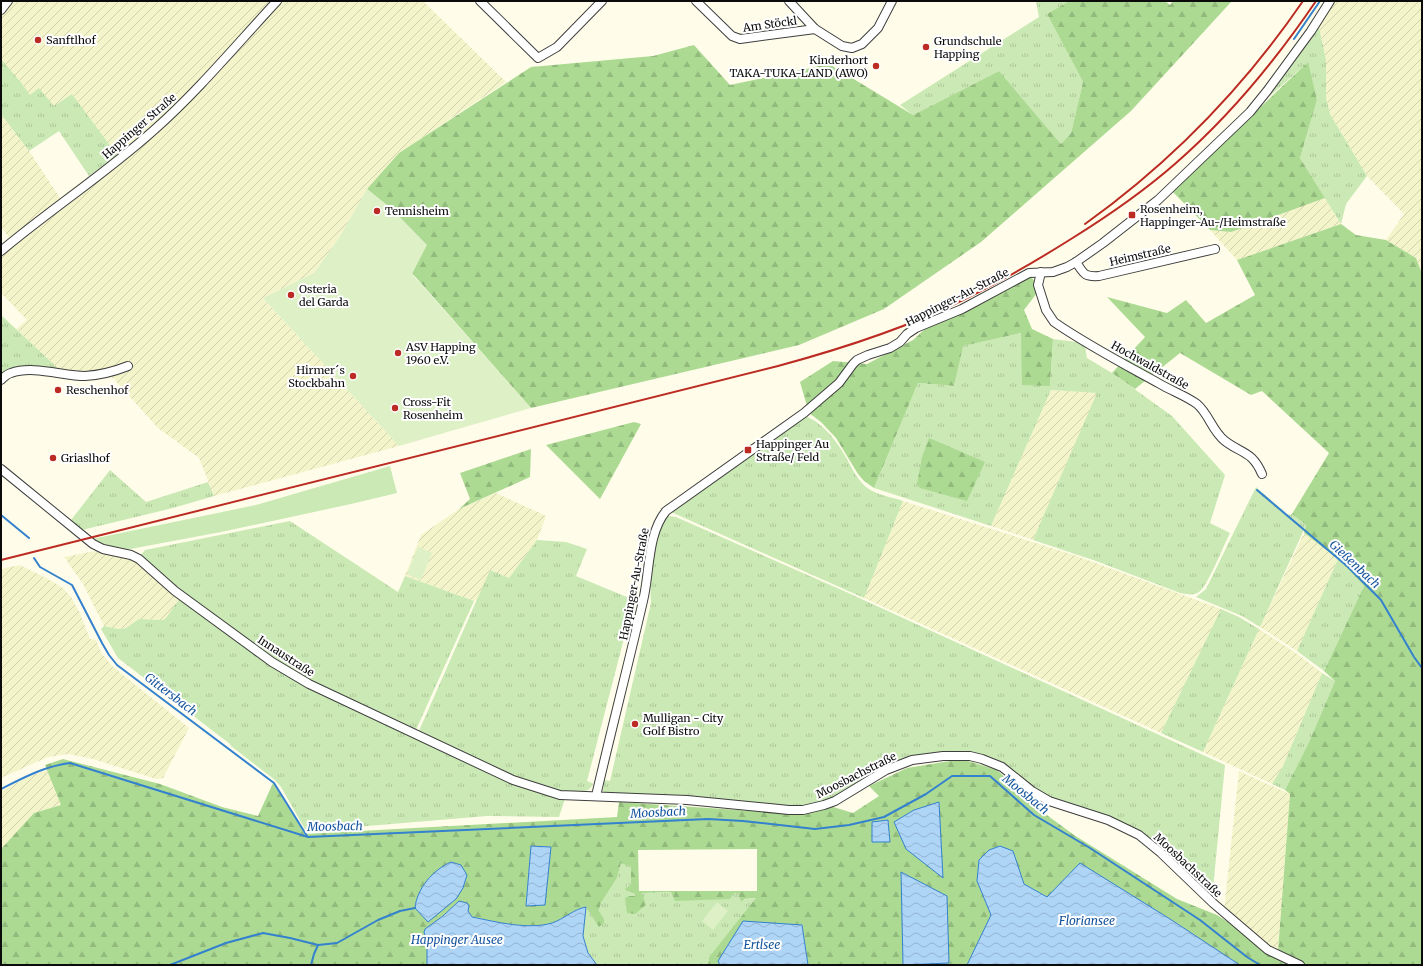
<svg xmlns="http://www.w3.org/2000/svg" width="1423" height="966" font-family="Merriweather,serif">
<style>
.farmland{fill:url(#farmland-furrows)}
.grass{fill:url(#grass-tufts)}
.forest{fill:url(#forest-firs);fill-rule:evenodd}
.garden{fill:#cae9b4}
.pitch{fill:#ddf0c6}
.water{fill:url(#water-waves);stroke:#3481ce}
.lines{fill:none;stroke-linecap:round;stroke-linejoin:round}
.stream{stroke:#3481ce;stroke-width:2}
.minor-casing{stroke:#3e3e3e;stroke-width:10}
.minor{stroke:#fff;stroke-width:8}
.rail{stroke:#bc2b23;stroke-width:2}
.poi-dot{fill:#bc2b23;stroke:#fff;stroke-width:1.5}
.labels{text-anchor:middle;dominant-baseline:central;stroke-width:4;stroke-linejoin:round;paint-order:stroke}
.street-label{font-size:11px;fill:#0b0b0b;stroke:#fff}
.poi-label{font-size:11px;fill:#0b0b0b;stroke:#fff;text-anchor:start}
.water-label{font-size:12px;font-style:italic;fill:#14549d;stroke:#fff}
</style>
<defs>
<pattern id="farmland-furrows" width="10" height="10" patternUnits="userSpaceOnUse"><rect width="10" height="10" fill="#f4f4ca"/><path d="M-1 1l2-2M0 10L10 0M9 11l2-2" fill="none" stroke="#d0d0ac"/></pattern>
<pattern id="grass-tufts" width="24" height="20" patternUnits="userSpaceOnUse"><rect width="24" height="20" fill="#cae9b4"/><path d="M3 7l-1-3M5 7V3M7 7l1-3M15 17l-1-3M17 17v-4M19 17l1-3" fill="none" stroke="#acc699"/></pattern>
<pattern id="forest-firs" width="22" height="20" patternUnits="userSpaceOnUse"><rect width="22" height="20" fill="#acda93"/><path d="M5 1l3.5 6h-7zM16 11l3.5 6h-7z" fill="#93ba7d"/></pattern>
<pattern id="water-waves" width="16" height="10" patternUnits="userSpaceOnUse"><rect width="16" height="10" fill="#aed4f6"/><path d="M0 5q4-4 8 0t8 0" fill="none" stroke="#94b5d2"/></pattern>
</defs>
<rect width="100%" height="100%" fill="#fffde9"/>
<g class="farmland">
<polygon points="1,1 423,1 506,82 399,153 367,189 339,238 314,273 263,298 399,446 214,496 199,458 158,428 113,378 61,371 16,329 27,320 1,293 1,250 11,240 1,227 1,114 29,151 60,198 117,155 72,94 54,106 30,95 23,85 1,59"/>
<polygon points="1334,1 1422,1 1422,274 1416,258 1386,240 1404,214 1367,176 1330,114 1326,98 1326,60 1319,27"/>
<polygon points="1325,198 1341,224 1237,260 1210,230 1231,232"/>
<polygon points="1051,390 1098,393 1033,540 991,526"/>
<polygon points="496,493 546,516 537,540 509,578 490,570 478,599 474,601 405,576 421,535 459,509"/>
<polygon points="903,501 1074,555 1221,609 1161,733 864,598"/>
<polygon points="1304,533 1338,559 1297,651 1260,627"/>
<polygon points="95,551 108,554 126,556 136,560 180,598 166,618 163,620 139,619 126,628 118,629 104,626 83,584 64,557"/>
<polygon points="20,565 50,580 63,588 71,597 80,613 90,639 96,640 102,654 112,666 189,728 163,778 156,779 93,759 68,754 48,757 1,778 1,569"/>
<polygon points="1259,629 1296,653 1322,673 1283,766 1272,784 1203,752"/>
<polygon points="47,770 61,805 34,813 1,849 1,791 30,776"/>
<polygon points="1239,771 1290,794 1278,951 1270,949 1224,910"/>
</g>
<g class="grass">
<polygon points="1036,1 1069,1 1047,14 1083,82 1071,133 1061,144 999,71 913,115 900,105 1039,17"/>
<polygon points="1319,27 1326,60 1326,98 1330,114 1367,176 1346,204 1341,224 1300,158 1317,100 1307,63 1269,97"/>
<polygon points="1,59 23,85 30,95 39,88 54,106 72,94 117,155 89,176 59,131 29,151 1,114"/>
<polygon points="1,315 61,371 8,372 1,378"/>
<path d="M1021,333L1050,386L1053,339L1085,343L1086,353L1087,358L1112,373L1172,416L1225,475L1210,523L1230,533C1224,544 1208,586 1199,592C1193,596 1187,594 1180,593L1096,561L1033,540L1097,393L1051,390L991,526L874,488L918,383L954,386L962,346Z"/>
<path d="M805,416C824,423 837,442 847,459C852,469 858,480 866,487C876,495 892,497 903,501L864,598L671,512Z"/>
<polygon points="110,470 146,502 208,482 214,496 173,508 82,530 71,520"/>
<polygon points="1256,487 1288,515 1292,514 1306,525 1260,627 1242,616 1196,597 1206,589"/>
<path d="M669,516L676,517L844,591L1225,765L1212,899L1145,836L1050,800L994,761L917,756L824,801L807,806L790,808L695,799L605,792L603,791L604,780L610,781L651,603C649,573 652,544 665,517Z"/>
<polygon points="290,521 398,592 405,576 474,601 415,732 331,693 281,664 193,602 141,555 145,550"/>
<polygon points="537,540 566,542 587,549 576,576 634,600 587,781 594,784 588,790 578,793 564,792 526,782 418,733 490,570 509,578"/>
<polygon points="1338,559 1364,586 1324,671 1297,651"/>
<polygon points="180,598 298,681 565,799 559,817 487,816 308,831 305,829 281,787 275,780 231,746 230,744 118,658 101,629 104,626 118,629 126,628 139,619 163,620 166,618"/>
<polygon points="1221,609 1239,617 1259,629 1203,752 1161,733"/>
<polygon points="1322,673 1335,681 1309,742 1285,790 1272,784 1283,766"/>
<polygon points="621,862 631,867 631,883 627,886 627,891 634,893 635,896 626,908 642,893 672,892 730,899 735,893 738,893 740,900 757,898 709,957 708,965 597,965 588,953 583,936 586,907 599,926 604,923 604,919 599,912 601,903 617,878"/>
</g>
<g class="forest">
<polygon points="1069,1 1165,1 1170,5 1173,1 1232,1 1131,111 981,242 884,309 799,345 531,408 412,273 394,211 367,189 399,153 531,67 653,56 694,45 730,85 829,64 913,115 999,71 1061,144 1071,133 1083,82 1047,14"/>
<polygon points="1308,62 1317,100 1300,158 1325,198 1231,232 1210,230 1172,191"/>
<path d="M1341,224L1356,235L1386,240L1416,258L1422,274V965H1240L1170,919L1047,897L1024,884L1013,851L977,881L992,915L967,965H808L802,925L718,961L720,965H708L709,957L756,898L745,899L742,901L740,900L738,893H735L730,899L675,901L671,892L642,893L646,905L635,914L627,913L625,898L629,896H635L634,893L627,891L625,889L631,883V867L621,863L617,878L601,903L599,911L604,919V923L599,927L586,907C573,909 564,919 552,923C528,930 497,922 472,917L468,911L467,903L459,901L443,916L425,929L424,932L427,943V965H1V849L34,813L61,805L45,765L63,759L160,784L222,807L258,816L273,783L305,834L617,817L619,802L797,814L830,806L853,813L879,796L869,786L907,768L962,759L997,770L1044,813L1074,835L1177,899L1217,915L1270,949L1278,951L1290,794L1285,790L1309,742L1335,681L1324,671L1364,586L1338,559L1304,533L1306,525L1292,514L1329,453L1262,391L1251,395L1180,353L1135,389L1112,373L1145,337L1107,297L1167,313L1186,300L1206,323L1255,295L1237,260ZM531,846L545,904L527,906H526ZM757,849V891H639L638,850Z"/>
<polygon points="1028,276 1031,276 1036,284 1037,293 1024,310 1032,329 1053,339 1050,386 1022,385 1021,333 963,346 954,386 918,383 874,488 864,481 858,474 836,438 821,422 809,413 800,382 833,361 867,364 913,340 925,329"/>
<polygon points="634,422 641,424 600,499 546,445"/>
<polygon points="929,438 985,462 967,501 920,488 917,484 922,457"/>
<polygon points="531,449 530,477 459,509 470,499 460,473"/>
</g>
<polygon class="garden" points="390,466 397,493 351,504 221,532 125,550 100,544 92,539 256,505"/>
<g class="pitch">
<polygon points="367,189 394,211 427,245 412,274 531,408 399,446 263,298 314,273 339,238"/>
<polygon points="418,547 432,553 421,580 407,574"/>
<polygon points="717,902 728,911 713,930 702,921"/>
</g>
<g class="water">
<polygon points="939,802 943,878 906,849 894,822 914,810"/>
<polygon points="888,820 890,842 872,842 872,822"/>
<polygon points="531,846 551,847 545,905 526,906"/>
<polygon points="1000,846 1013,851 1024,884 1047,897 1080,863 1170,919 1240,965 967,965 991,915 977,881 979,860 989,850"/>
<path d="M451,862L461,865L467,875L463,888L456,899L428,922L415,908C417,888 433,870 451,862Z"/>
<polygon points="901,872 947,896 949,963 903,965"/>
<path d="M459,901L467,903L469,906L468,911L472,917C497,922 528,930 552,923C564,919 574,909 586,907L583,936L588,953L597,965H427V943L424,932L425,929L443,916Z"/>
<polygon points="743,921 802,925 808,965 720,965 718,961"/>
</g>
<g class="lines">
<g class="stream">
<polyline points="1294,39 1320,1"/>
<polyline points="1257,490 1347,566 1381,600 1414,657 1422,668"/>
<polyline points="1,515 29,538"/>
<polyline points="34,558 40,567 72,585 102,643 109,655 117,665 274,783 307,836"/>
<path d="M1,789C23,778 45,766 70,763L308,837L708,819L743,821L815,829L849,825L884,817L926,794L952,776H990L1034,815L1090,848L1200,920L1247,957L1260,965"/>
<polyline points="170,965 226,943 263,933 290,938 318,945 337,943 378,920 400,911 415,908"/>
<polyline points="311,965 314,954 318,945"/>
</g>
<defs>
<g id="minor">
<polyline points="480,1 538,58 557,47 602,1"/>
<polyline points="696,1 732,36 740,39 815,29"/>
<polyline points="789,1 815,29 842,46 852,48 862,44 878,28 892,1"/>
<polyline points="1,10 8,1"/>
<path d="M1,251C51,209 105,174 154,130C198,91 237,44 277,1"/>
<path d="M1076,262C1084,274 1084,277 1099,276L1215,249"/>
<path d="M1041,272L1038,285L1046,310L1054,322C1087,345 1124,364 1160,384C1172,391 1186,396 1197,404C1209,414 1212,431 1225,441C1242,454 1252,451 1262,474"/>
<path d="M1,380C4,377 7,374 11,373C33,365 63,376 85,376C101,375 113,372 128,366"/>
<polyline points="1,469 93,544 103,549 131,555 139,559 175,591 272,662 309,684 513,780 560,795 687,800 789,810 803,810 824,805 835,801 886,770 912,760 943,756 970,756 982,759 1002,767 1032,791 1049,801 1108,820 1139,835 1161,853 1213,903 1268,950 1300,965"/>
<path d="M596,796C611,731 628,666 643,601C650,573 647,534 666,511L804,413L839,383L853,364L857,360L868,355L890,348L900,342L907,334L916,328L962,309L1029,273L1053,272L1067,267L1076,262L1103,243L1158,200L1250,112L1267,91L1311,31L1330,1"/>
</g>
</defs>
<use href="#minor" class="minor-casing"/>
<use href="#minor" class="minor"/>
<g class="rail">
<path d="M1085,224C1170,163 1244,87 1303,1"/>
<path d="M1,560L778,366C841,349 904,329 963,300C1000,282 1036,261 1071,239C1108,216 1143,192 1176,163C1230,116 1276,60 1316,1"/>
</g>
</g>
<g class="poi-dot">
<circle cx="38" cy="40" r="4"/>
<circle cx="926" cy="47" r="4"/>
<circle cx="876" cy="66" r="4"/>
<circle cx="377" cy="211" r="4"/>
<rect x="1128" y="211" width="8" height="8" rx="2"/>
<circle cx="291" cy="295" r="4"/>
<circle cx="398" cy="353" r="4"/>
<circle cx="353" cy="376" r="4"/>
<circle cx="58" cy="390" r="4"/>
<circle cx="395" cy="408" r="4"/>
<rect x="744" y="446" width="8" height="8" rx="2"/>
<circle cx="53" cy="458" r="4"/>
<circle cx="635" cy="724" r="4"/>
</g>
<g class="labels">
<g class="street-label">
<text transform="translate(770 24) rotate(-8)">Am Stöckl</text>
<text transform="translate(139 126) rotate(-41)">Happinger Straße</text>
<text transform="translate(1140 255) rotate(-13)">Heimstraße</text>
<text transform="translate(957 297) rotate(-27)">Happinger-Au-Straße</text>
<text transform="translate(1150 365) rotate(29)">Hochwaldstraße</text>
<text transform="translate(634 584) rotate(-79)">Happinger-Au-Straße</text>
<text transform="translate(286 656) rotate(33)">Innaustraße</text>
<text transform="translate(856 775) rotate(-27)">Moosbachstraße</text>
<text transform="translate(1188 865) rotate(43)">Moosbachstraße</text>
</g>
<g class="poi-label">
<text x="46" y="40">Sanftlhof</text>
<text x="934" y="41">Grundschule<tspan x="934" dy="13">Happing</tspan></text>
<text x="868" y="60" text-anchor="end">Kinderhort<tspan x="868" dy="13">TAKA-TUKA-LAND (AWO)</tspan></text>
<text x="1140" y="209">Rosenheim,<tspan x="1140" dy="13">Happinger-Au-/Heimstraße</tspan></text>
<text x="385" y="211">Tennisheim</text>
<text x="299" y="289">Osteria<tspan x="299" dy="13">del Garda</tspan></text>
<text x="406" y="347">ASV Happing<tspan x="406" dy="13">1960 e.V.</tspan></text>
<text x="345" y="370" text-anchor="end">Hirmer´s<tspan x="345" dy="13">Stockbahn</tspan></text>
<text x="66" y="390">Reschenhof</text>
<text x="403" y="402">Cross-Fit<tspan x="403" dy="13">Rosenheim</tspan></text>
<text x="756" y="444">Happinger Au<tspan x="756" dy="13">Straße/ Feld</tspan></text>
<text x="61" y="458">Griaslhof</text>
<text x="643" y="718">Mulligan - City<tspan x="643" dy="13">Golf Bistro</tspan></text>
</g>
<g class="water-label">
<text transform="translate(1355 564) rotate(43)">Gießenbach</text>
<text transform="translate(171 694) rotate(37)">Gittersbach</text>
<text transform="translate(1026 794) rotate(39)">Moosbach</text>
<text transform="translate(658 812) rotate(-3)">Moosbach</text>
<text transform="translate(335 826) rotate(-1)">Moosbach</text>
<text x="1087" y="920">Floriansee</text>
<text x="457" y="939">Happinger Ausee</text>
<text x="762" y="944">Ertlsee</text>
</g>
</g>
<rect width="1423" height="966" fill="none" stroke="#0b0b0b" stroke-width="4"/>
</svg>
